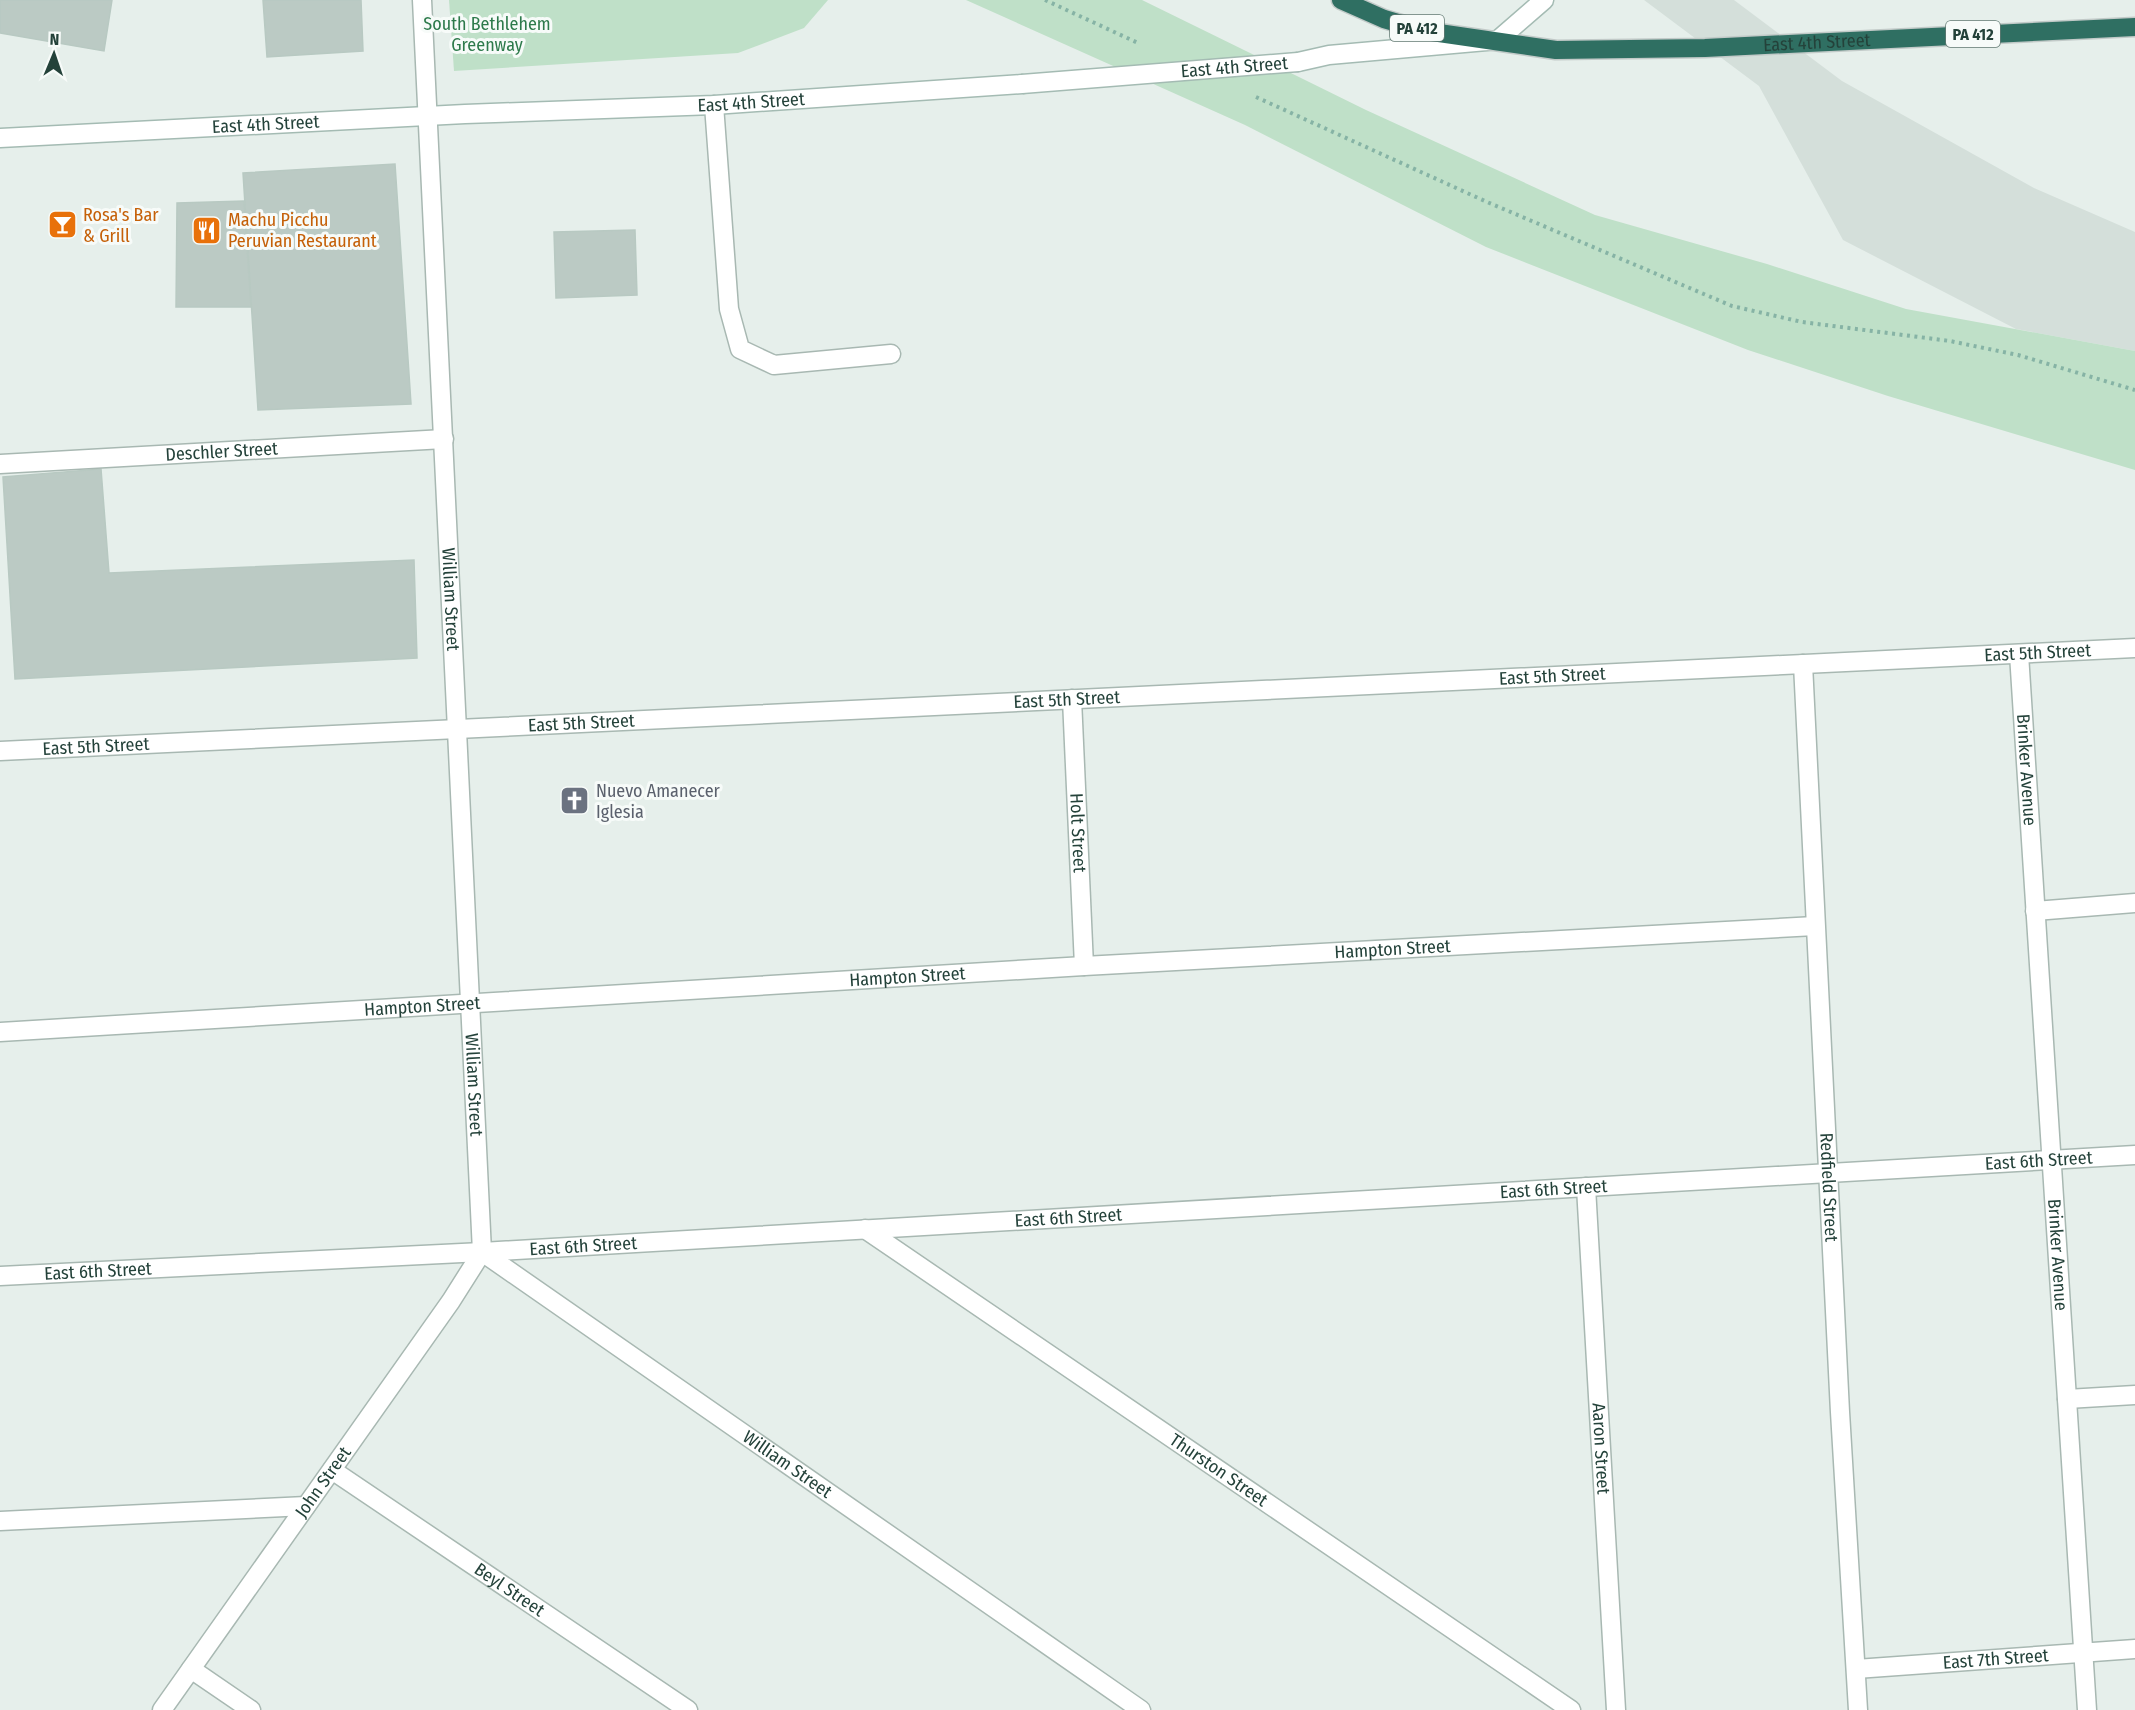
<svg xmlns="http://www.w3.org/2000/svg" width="2135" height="1710" font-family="'Fira Sans Condensed',sans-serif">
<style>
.built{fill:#d4dfda}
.green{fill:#bfe0c8}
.building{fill:#bbcac4;stroke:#b8c9c2;stroke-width:1.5}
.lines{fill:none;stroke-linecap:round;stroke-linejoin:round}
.lane-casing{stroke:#a8b8b2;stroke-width:21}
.street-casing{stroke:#a8b8b2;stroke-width:21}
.secondary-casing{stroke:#a4bbb3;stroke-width:21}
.highway-casing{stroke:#c2cac8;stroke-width:21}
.path{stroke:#86b3a5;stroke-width:4;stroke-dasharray:3 4.5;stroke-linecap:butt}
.lane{stroke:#fff;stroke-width:18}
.street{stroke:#fff;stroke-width:18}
.secondary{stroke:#fff;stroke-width:18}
.highway{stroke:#2f6f62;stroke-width:18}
.secondary-bridge-casing{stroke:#a4bbb3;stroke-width:21;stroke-linecap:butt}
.secondary-bridge{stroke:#fff;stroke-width:18}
.labels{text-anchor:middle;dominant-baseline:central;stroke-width:6;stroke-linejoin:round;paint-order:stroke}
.shield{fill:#f7fbf9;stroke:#637a73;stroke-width:1.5}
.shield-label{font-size:16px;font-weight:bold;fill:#24423a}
.park-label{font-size:18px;fill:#2d7a4b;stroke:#f7fbf9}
.street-label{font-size:18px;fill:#24423a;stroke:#f7fbf9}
.food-label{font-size:18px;fill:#c56008;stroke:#f7fbf9;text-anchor:start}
.worship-label{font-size:18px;fill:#5b616d;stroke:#f7fbf9;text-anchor:start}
</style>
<rect width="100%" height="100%" fill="#e6efeb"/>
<polygon class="built" points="1644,0 1734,0 1842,81 2034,188 2135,232 2135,351 2016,329 1843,240 1759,86"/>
<g class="green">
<polygon points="449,0 828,0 804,28 738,53 454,71"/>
<polygon points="966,0 1142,0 1366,110 1595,215 1767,264 1906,309 2135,351 2135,470 1888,396 1748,350 1486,247 1245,125"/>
</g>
<g class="building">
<polygon points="0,0 112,0 104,51 0,33"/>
<polygon points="263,0 361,0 363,51 267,57"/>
<polygon points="395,164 411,404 258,410 243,173"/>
<polygon points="244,201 251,307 176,307 177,203"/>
<polygon points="635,230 637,295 556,298 554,232"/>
<polygon points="101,469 109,573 414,560 417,658 15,679 3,477"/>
</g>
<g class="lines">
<defs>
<g id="lane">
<polyline points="714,105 729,309 740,349 774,365 891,354"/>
<path id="s1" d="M0,464L444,439"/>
<path id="s2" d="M1072,699L1084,966"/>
<polyline points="2035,911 2135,903"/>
<path id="s3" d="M0,1032L1084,966L1815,926"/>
<path id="s4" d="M865,1229L1571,1710"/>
<polyline points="2067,1399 2135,1395"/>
<path id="s5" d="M332,1470L688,1710"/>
<polyline points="0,1521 306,1506"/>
</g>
<g id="street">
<path id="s6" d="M422,0L482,1252"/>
<path id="s7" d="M2019,654L2087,1710"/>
<path id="s8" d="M1803,664L1840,1412L1858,1710"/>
<path id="s9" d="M0,751L2135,648"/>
<path id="s10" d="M1586,1187L1616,1710"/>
<path id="s11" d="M482,1252L1141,1710"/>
<path id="s12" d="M0,1276L482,1252L2135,1155"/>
<polyline points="191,1669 251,1710"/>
<path id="s13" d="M1856,1669L2135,1649"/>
<path id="s14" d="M162,1710L451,1301L482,1252"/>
</g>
<g id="secondary">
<polyline points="1298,62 1329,55 1498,40 1544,0"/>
<path id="s15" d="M0,138L465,114L714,105L1022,84"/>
</g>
<g id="highway">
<path id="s16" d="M1341,0L1384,19L1425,31L1556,50L1705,48L2135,27"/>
</g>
</defs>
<use href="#lane" class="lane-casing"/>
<use href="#street" class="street-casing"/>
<use href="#secondary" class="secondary-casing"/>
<use href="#highway" class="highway-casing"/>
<g class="path">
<polyline points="1045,0 1138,43"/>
<polyline points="1256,97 1487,202 1732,306 1802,322 1950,341 2018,355 2135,390"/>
</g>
<use href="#lane" class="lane"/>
<use href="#street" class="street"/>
<use href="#secondary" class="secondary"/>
<use href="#highway" class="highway"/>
<defs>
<g id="secondary-bridge">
<path id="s17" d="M1022,84L1298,62"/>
</g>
</defs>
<use href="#secondary-bridge" class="secondary-bridge-casing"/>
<use href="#secondary-bridge" class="secondary-bridge"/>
</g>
<defs>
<symbol id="bar-square" viewBox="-11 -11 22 22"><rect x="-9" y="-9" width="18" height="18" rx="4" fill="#e8710a" stroke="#f7fbf9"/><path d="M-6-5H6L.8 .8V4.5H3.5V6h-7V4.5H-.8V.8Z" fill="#fff"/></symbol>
<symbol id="restaurant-square" viewBox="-11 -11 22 22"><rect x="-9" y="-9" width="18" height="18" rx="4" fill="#e8710a" stroke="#f7fbf9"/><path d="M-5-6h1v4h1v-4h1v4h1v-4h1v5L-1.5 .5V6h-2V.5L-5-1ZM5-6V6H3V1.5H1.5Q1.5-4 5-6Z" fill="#fff"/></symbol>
<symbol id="church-square" viewBox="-11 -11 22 22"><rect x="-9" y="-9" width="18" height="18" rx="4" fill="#6b7280" stroke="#f7fbf9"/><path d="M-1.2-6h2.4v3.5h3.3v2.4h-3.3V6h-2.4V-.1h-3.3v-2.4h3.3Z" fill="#fff"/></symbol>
</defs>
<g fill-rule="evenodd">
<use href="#bar-square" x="46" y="208" width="33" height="33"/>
<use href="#restaurant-square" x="190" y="214" width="33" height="33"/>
<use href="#church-square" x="558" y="784" width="33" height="33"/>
</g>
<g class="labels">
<g class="shield">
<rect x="1390" y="15" width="54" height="26" rx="4.5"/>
<rect x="1946" y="21" width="54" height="26" rx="4.5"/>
</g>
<g class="shield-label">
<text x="1417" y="28">PA 412</text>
<text x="1973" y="34">PA 412</text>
</g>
<g class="park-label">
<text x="487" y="24">South Bethlehem<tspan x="487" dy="21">Greenway</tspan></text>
</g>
<g class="street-label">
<text stroke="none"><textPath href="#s16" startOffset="483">East 4th Street</textPath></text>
<text stroke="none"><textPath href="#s17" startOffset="213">East 4th Street</textPath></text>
<text stroke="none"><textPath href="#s15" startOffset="752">East 4th Street</textPath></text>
<text stroke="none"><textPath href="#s15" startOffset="266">East 4th Street</textPath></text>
<text stroke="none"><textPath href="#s1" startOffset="222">Deschler Street</textPath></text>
<text stroke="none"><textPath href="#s6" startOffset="600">William Street</textPath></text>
<text stroke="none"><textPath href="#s9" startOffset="2040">East 5th Street</textPath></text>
<text stroke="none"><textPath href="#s9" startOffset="1554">East 5th Street</textPath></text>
<text stroke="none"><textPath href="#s9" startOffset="1068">East 5th Street</textPath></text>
<text stroke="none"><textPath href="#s9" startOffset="582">East 5th Street</textPath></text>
<text stroke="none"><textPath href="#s9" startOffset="96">East 5th Street</textPath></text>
<text stroke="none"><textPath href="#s7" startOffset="116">Brinker Avenue</textPath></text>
<text stroke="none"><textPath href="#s2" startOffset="134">Holt Street</textPath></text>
<text stroke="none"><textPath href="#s3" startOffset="1395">Hampton Street</textPath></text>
<text stroke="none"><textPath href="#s3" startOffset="909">Hampton Street</textPath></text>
<text stroke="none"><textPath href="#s3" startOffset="423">Hampton Street</textPath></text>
<text stroke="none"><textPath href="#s6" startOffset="1086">William Street</textPath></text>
<text stroke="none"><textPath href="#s12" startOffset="2042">East 6th Street</textPath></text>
<text stroke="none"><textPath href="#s8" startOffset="524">Redfield Street</textPath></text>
<text stroke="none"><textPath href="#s12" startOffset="1556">East 6th Street</textPath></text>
<text stroke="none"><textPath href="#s12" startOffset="1070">East 6th Street</textPath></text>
<text stroke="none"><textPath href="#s12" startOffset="584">East 6th Street</textPath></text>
<text stroke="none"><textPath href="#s7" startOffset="602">Brinker Avenue</textPath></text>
<text stroke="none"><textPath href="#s12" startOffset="98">East 6th Street</textPath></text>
<text stroke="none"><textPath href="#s10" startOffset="262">Aaron Street</textPath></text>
<text stroke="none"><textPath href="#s11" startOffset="372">William Street</textPath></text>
<text stroke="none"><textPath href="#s4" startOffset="428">Thurston Street</textPath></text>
<text stroke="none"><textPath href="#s14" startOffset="279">John Street</textPath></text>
<text stroke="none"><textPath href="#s5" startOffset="214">Beyl Street</textPath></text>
<text stroke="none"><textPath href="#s13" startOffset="140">East 7th Street</textPath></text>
</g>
<g class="food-label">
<text x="83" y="215">Rosa's Bar<tspan x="83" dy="21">&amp; Grill</tspan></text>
<text x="228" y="220">Machu Picchu<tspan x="228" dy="21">Peruvian Restaurant</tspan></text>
</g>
<g class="worship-label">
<text x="596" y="791">Nuevo Amanecer<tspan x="596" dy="21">Iglesia</tspan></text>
</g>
</g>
<g transform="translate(54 54) rotate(2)" stroke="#f7fbf9" stroke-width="4.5" paint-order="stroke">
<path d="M0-4.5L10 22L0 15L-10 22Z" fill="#24423a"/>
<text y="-9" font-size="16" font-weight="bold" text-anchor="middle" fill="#24423a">N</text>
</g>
</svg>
